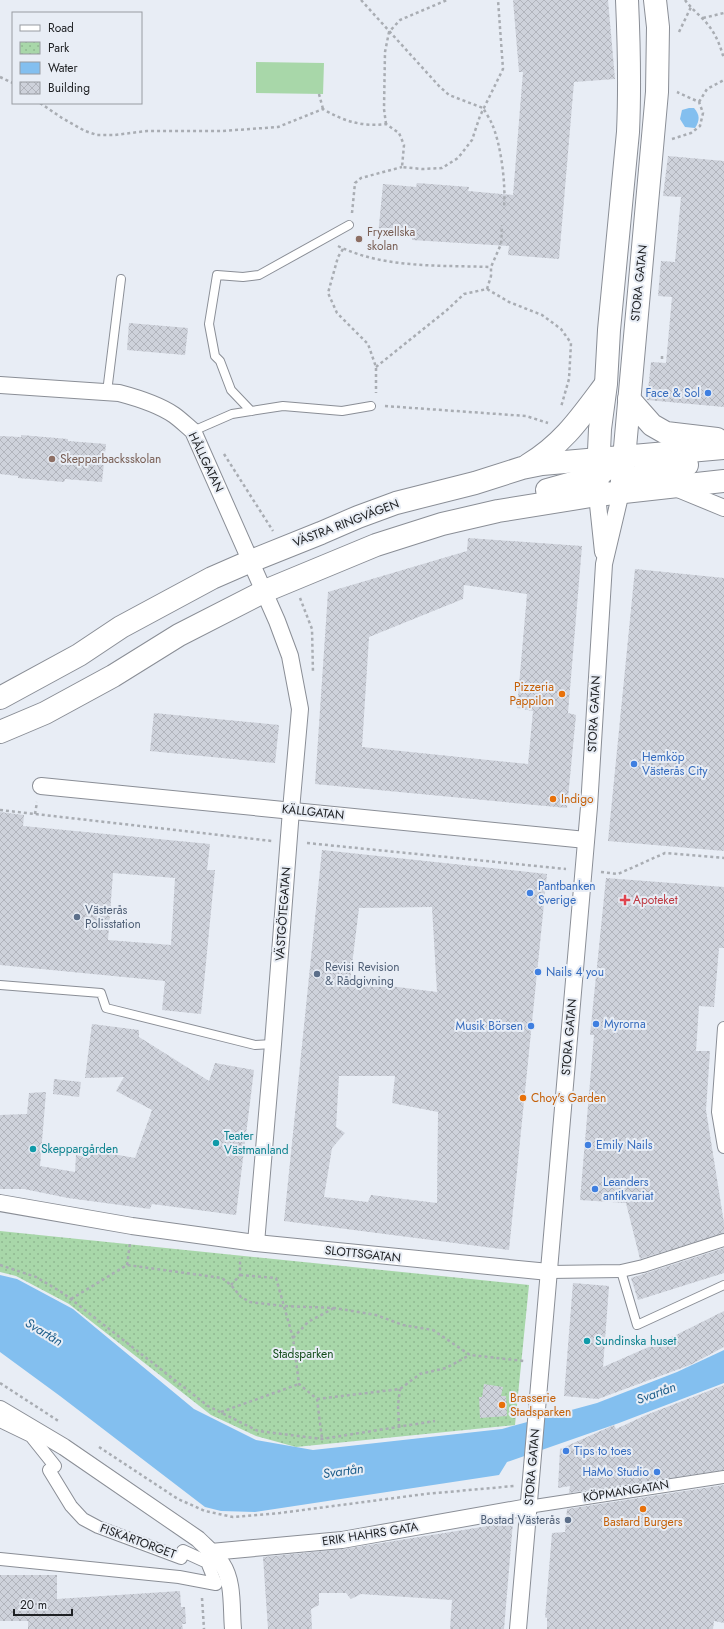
<svg xmlns="http://www.w3.org/2000/svg" width="724" height="1629" font-family="Jost,sans-serif">
<style>
.park{fill:url(#park-dots)}
.pitch{fill:#a8d7a9}
.water{fill:#83bfef}
.building{fill:url(#building-cross-hatch);fill-rule:evenodd}
.lines{fill:none;stroke-linecap:round;stroke-linejoin:round}
.service-casing{stroke:#8a8e96;stroke-width:10}
.pedestrian-casing{stroke:#8a8e96;stroke-width:14}
.minor-casing{stroke:#8a8e96;stroke-width:18}
.secondary-casing{stroke:#8a8e96;stroke-width:24}
.path{stroke:#a9adb3;stroke-width:2.5;stroke-dasharray:3 3;stroke-linecap:butt}
.service{stroke:#fff;stroke-width:8}
.pedestrian{stroke:#fff;stroke-width:12}
.minor{stroke:#fff;stroke-width:16}
.secondary{stroke:#fff;stroke-width:22}
.education-dot{fill:#8d6e63;stroke:#e8edf5;stroke-width:1.5}
.shop-dot{fill:#3f7fe0;stroke:#e8edf5;stroke-width:1.5}
.food-dot{fill:#e8710a;stroke:#e8edf5;stroke-width:1.5}
.health-dot{fill:#e0444e;stroke:#e8edf5;stroke-width:1.5}
.service-dot{fill:#5c6f8a;stroke:#e8edf5;stroke-width:1.5}
.culture-dot{fill:#0f9aa8;stroke:#e8edf5;stroke-width:1.5}
.labels{text-anchor:middle;dominant-baseline:central;stroke-width:4;stroke-linejoin:round;paint-order:stroke}
.education-label{font-size:12px;fill:#785e54;stroke:#e8edf5;text-anchor:start}
.street-label{font-size:12px;fill:#202225;stroke:#e8edf5}
.shop-label{font-size:12px;fill:#366cbe;stroke:#e8edf5;text-anchor:start}
.food-label{font-size:12px;fill:#c56008;stroke:#e8edf5;text-anchor:start}
.health-label{font-size:12px;fill:#be3a42;stroke:#e8edf5;text-anchor:start}
.service-label{font-size:12px;fill:#4e5e75;stroke:#e8edf5;text-anchor:start}
.culture-label{font-size:12px;fill:#0d838f;stroke:#e8edf5;text-anchor:start}
.park-label{font-size:12px;fill:#164e1d;stroke:#e8edf5}
.water-label{font-size:13px;font-style:italic;fill:#1b5c8a;stroke:#e8edf5}
</style>
<defs>
<pattern id="park-dots" width="8" height="8" patternUnits="userSpaceOnUse"><rect width="8" height="8" fill="#a8d7a9"/><path d="M2 2h.1M6 6h.1" fill="none" stroke="#90b891" stroke-width="1.8" stroke-linecap="round"/></pattern>
<pattern id="building-cross-hatch" width="8" height="8" patternUnits="userSpaceOnUse"><rect width="8" height="8" fill="#ced2db"/><path d="M0 0l8 8M0 8l8-8" fill="none" stroke="#b1b4bc"/></pattern>
</defs>
<rect width="100%" height="100%" fill="#e8edf5"/>
<polygon class="park" points="0,1231 529,1285 515,1425 296,1447 256,1436 211,1415 69,1304 16,1276 0,1272"/>
<polygon class="pitch" points="256,62 324,63 323,94 256,93"/>
<g class="water">
<path d="M689,108H694C700,115 700,120 695,128L685,127L680,119L682,110Z"/>
<polygon points="0,1275 17,1279 73,1309 194,1409 256,1440 313,1450 502,1429 597,1403 677,1372 724,1350 724,1383 619,1423 507,1462 499,1475 255,1512 221,1511 205,1507 60,1396 0,1352"/>
</g>
<g class="building">
<polygon points="513,0 608,0 615,79 574,82 559,259 508,255 509,246 412,240 412,238 378,236 383,184 416,187 417,183 469,187 468,191 513,195 523,72 519,72"/>
<polygon points="668,156 724,161 724,407 647,400 651,362 666,363 672,297 658,296 661,261 675,262 681,197 663,196"/>
<polygon points="129,323 188,328 185,355 127,350"/>
<polygon points="21,435 68,439 68,441 106,444 102,482 65,479 64,482 18,478 18,476 0,474 0,436 21,437"/>
<path d="M468,538L582,546L568,713L576,715L567,808L315,784L328,592L467,551ZM464,585L527,594L517,708L533,711L528,764L362,747L369,637L463,599Z"/>
<polygon points="635,569 724,578 724,851 608,841"/>
<polygon points="154,713 279,725 275,763 150,751"/>
<path d="M0,812L24,815L23,826L210,844L207,870H215L201,1014L162,1010L165,981L0,965ZM113,873L175,878L171,945L108,940Z"/>
<path d="M322,850L547,874L509,1250L284,1221ZM432,907L437,992L350,981L359,908ZM339,1076H395L392,1103L438,1112L437,1203L371,1195L368,1202L324,1197L332,1148L345,1133L336,1127Z"/>
<polygon points="606,878 724,887 724,948 719,948 714,1007 699,1006 696,1051 710,1051 706,1110 724,1223 724,1233 640,1259 626,1203 580,1200 594,1035 590,1035"/>
<polygon points="92,1024 139,1030 139,1037 209,1081 215,1063 254,1070 236,1215 152,1204 150,1209 68,1198 24,1189 0,1189 0,1115 27,1114 29,1093 46,1092 40,1166 75,1172 76,1155 90,1158 91,1150 135,1158 152,1110 116,1091 124,1077 85,1078"/>
<polygon points="54,1079 81,1082 79,1097 53,1094"/>
<polygon points="724,1248 724,1273 638,1300 631,1278"/>
<polygon points="573,1283 609,1286 603,1367 676,1335 724,1311 724,1347 690,1365 598,1399 564,1396"/>
<polygon points="484,1384 503,1387 501,1396 506,1396 507,1416 480,1418 479,1397 482,1397"/>
<polygon points="724,1385 724,1470 569,1493 570,1486 558,1488 560,1449 614,1425 616,1429 646,1415"/>
<polygon points="724,1485 724,1623 714,1621 713,1629 547,1629 547,1618 545,1617 552,1533 565,1532 567,1509"/>
<polygon points="513,1522 504,1629 450,1629 452,1600 361,1594 351,1599 346,1593 319,1593 319,1605 311,1609 312,1629 268,1629 263,1557 344,1549"/>
<polygon points="0,1575 57,1575 57,1599 180,1591 181,1607 185,1607 186,1624 182,1624 183,1629 28,1629 28,1621 0,1621"/>
</g>
<g class="lines">
<defs>
<g id="service">
<polyline points="107,392 121,279"/>
<polyline points="251,411 231,390 220,361 215,356 209,324 217,275 243,277 259,275 349,225"/>
<polyline points="193,431 232,414 283,406 342,411 371,406"/>
<polyline points="0,985 101,993 106,1008 255,1045 273,1044"/>
<polyline points="621,1271 637,1325 724,1285"/>
</g>
<g id="pedestrian">
<polyline points="724,1028 718,1112 724,1147"/>
<polyline points="549,1272 621,1271 643,1266 724,1240"/>
<polyline points="0,1421 31,1436 55,1466 49,1470 71,1506 83,1519 98,1527 181,1558 183,1551 207,1562 216,1584 179,1577 0,1559"/>
<polyline points="528,1507 724,1477"/>
</g>
<g id="minor">
<path d="M0,385L119,393C138,398 158,404 174,415C181,420 187,426 193,431L277,621L290,656L300,709L291,810L273,1044L256,1243"/>
<polyline points="673,487 724,508"/>
<polyline points="597,495 603,552"/>
<polyline points="41,786 586,840"/>
<polyline points="0,1203 132,1226 256,1243 549,1272"/>
<path d="M0,1409L64,1447L198,1539C206,1547 216,1555 222,1564C234,1582 231,1608 233,1629"/>
<polyline points="211,1552 342,1540 528,1507"/>
<polyline points="518,1629 589,807 604,564 621,492"/>
</g>
<g id="secondary">
<polyline points="629,399 652,425 666,433 717,439"/>
<path d="M528,465C563,444 581,417 605,385"/>
<polyline points="547,490 597,476 608,468"/>
<polyline points="621,492 657,92 658,27 655,0"/>
<polyline points="621,492 644,473 666,467 687,465"/>
<path d="M597,495L600,429L606,384L609,330L628,132C630,88 629,44 627,0"/>
<polyline points="0,698 79,655 121,627 212,578 251,561 321,533 358,517 396,503 475,483 522,468 542,464 724,448"/>
<polyline points="0,732 45,713 113,676 179,635 265,591 376,545 442,524 498,511 597,495 724,481"/>
</g>
</defs>
<use href="#service" class="service-casing"/>
<use href="#pedestrian" class="pedestrian-casing"/>
<use href="#minor" class="minor-casing"/>
<use href="#secondary" class="secondary-casing"/>
<g class="path">
<path d="M361,0L439,86L449,95L483,108C486,113 490,119 492,124C501,144 506,185 504,207"/>
<path d="M685,0C690,7 697,13 703,19C714,30 720,44 724,59"/>
<polyline points="703,18 724,13"/>
<polyline points="679,32 691,7"/>
<polyline points="0,77 13,83"/>
<polyline points="319,94 323,109"/>
<polyline points="699,102 707,89 724,80"/>
<path d="M40,103L62,118L85,131L97,135H115L147,131H222L278,127L323,109C343,121 362,127 386,124L399,133L404,145L402,167L422,169L442,168L458,158L472,140L480,116L503,69L498,0"/>
<polyline points="386,124 384,109 385,52 389,32 400,20 447,0"/>
<polyline points="672,139 691,133 700,126 703,113 699,102 677,92"/>
<polyline points="352,213 355,183 361,178 402,167"/>
<path d="M338,246C385,269 441,265 491,267"/>
<polyline points="343,249 338,257 328,293 337,313 368,344 376,367 376,393"/>
<polyline points="487,289 491,276 491,267 501,244 502,225"/>
<polyline points="662,359 662,353"/>
<polyline points="376,367 447,310 464,294 487,289 509,302 542,315 561,329 571,343 569,379 561,407"/>
<polyline points="385,406 526,416 548,423"/>
<polyline points="224,454 273,531"/>
<polyline points="300,598 312,629 313,673"/>
<polyline points="0,810 272,841"/>
<polyline points="35,814 37,802"/>
<polyline points="307,843 566,869"/>
<polyline points="601,872 618,874 665,853 724,858"/>
<polyline points="0,1265 36,1277 63,1293 208,1406 258,1431 322,1439 435,1421"/>
<polyline points="127,1265 130,1243"/>
<polyline points="240,1275 276,1278 293,1338 299,1384 317,1399 322,1439"/>
<polyline points="231,1285 240,1275 240,1258"/>
<polyline points="71,1299 127,1265 222,1278 231,1285 241,1297 250,1302 283,1306 334,1308 376,1315 403,1325 433,1330 470,1355 524,1361"/>
<polyline points="293,1338 308,1322 334,1308"/>
<polyline points="0,1383 60,1422"/>
<polyline points="317,1399 400,1389 420,1374 446,1368 470,1355"/>
<polyline points="221,1412 299,1384"/>
<polyline points="399,1427 398,1405 400,1389"/>
<polyline points="99,1447 178,1499 205,1511 233,1517 280,1513 425,1494 514,1486"/>
<polyline points="202,1598 204,1629"/>
</g>
<use href="#service" class="service"/>
<use href="#pedestrian" class="pedestrian"/>
<use href="#minor" class="minor"/>
<use href="#secondary" class="secondary"/>
</g>
<g class="education-dot">
<circle cx="359" cy="239" r="4"/>
<circle cx="52" cy="459" r="4"/>
</g>
<g class="shop-dot">
<circle cx="708" cy="393" r="4"/>
<circle cx="634" cy="764" r="4"/>
<circle cx="530" cy="893" r="4"/>
<circle cx="538" cy="972" r="4"/>
<circle cx="596" cy="1024" r="4"/>
<circle cx="531" cy="1026" r="4"/>
<circle cx="588" cy="1145" r="4"/>
<circle cx="595" cy="1189" r="4"/>
<circle cx="566" cy="1451" r="4"/>
<circle cx="657" cy="1472" r="4"/>
</g>
<g class="food-dot">
<circle cx="562" cy="694" r="4"/>
<circle cx="553" cy="799" r="4"/>
<circle cx="523" cy="1098" r="4"/>
<circle cx="502" cy="1405" r="4"/>
<circle cx="643" cy="1509" r="4"/>
</g>
<path class="health-dot" d="M623 894h4v4h4v4h-4v4h-4v-4h-4v-4h4z"/>
<g class="service-dot">
<circle cx="77" cy="917" r="4"/>
<circle cx="317" cy="974" r="4"/>
<circle cx="568" cy="1520" r="4"/>
</g>
<g class="culture-dot">
<circle cx="216" cy="1143" r="4"/>
<circle cx="33" cy="1149" r="4"/>
<circle cx="587" cy="1341" r="4"/>
</g>
<g class="labels">
<g class="education-label">
<text x="367" y="232">Fryxellska<tspan x="367" dy="14">skolan</tspan></text>
<text x="60" y="459">Skepparbacksskolan</text>
</g>
<g class="street-label">
<text transform="translate(639 283) rotate(-84)">STORA GATAN</text>
<text transform="translate(206 462) rotate(64)">HÅLLGATAN</text>
<text transform="translate(346 523) rotate(-21)">VÄSTRA RINGVÄGEN</text>
<text transform="translate(594 714) rotate(-87)">STORA GATAN</text>
<text transform="translate(313 812) rotate(6)">KÄLLGATAN</text>
<text transform="translate(283 914) rotate(-86)">VÄSTGÖTEGATAN</text>
<text transform="translate(569 1037) rotate(-85)">STORA GATAN</text>
<text transform="translate(363 1254) rotate(6)">SLOTTSGATAN</text>
<text transform="translate(532 1467) rotate(-85)">STORA GATAN</text>
<text transform="translate(626 1491) rotate(-9)">KÖPMANGATAN</text>
<text transform="translate(370 1534) rotate(-9)">ERIK HAHRS GATA</text>
<text transform="translate(138 1541) rotate(20)">FISKARTORGET</text>
</g>
<g class="shop-label">
<text x="700" y="393" text-anchor="end">Face &amp; Sol</text>
<text x="642" y="757">Hemköp<tspan x="642" dy="14">Västerås City</tspan></text>
<text x="538" y="886">Pantbanken<tspan x="538" dy="14">Sverige</tspan></text>
<text x="546" y="972">Nails 4 you</text>
<text x="604" y="1024">Myrorna</text>
<text x="523" y="1026" text-anchor="end">Musik Börsen</text>
<text x="596" y="1145">Emily Nails</text>
<text x="603" y="1182">Leanders<tspan x="603" dy="14">antikvariat</tspan></text>
<text x="574" y="1451">Tips to toes</text>
<text x="649" y="1472" text-anchor="end">HaMo Studio</text>
</g>
<g class="food-label">
<text x="554" y="687" text-anchor="end">Pizzeria<tspan x="554" dy="14">Pappilon</tspan></text>
<text x="561" y="799">Indigo</text>
<text x="531" y="1098">Choy's Garden</text>
<text x="510" y="1398">Brasserie<tspan x="510" dy="14">Stadsparken</tspan></text>
<text x="643" y="1522" text-anchor="middle">Bastard Burgers</text>
</g>
<g class="health-label">
<text x="633" y="900">Apoteket</text>
</g>
<g class="service-label">
<text x="85" y="910">Västerås<tspan x="85" dy="14">Polisstation</tspan></text>
<text x="325" y="967">Revisi Revision<tspan x="325" dy="14">&amp; Rådgivning</tspan></text>
<text x="560" y="1520" text-anchor="end">Bostad Västerås</text>
</g>
<g class="culture-label">
<text x="224" y="1136">Teater<tspan x="224" dy="14">Västmanland</tspan></text>
<text x="41" y="1149">Skeppargården</text>
<text x="595" y="1341">Sundinska huset</text>
</g>
<g class="park-label">
<text x="303" y="1354">Stadsparken</text>
</g>
<g class="water-label">
<text transform="translate(44 1332) rotate(31)">Svartån</text>
<text transform="translate(656 1393) rotate(-20)">Svartån</text>
<text transform="translate(343 1471) rotate(-8)">Svartån</text>
</g>
</g>
<rect x="12" y="12" width="130" height="92" fill="#e8edf5" stroke="#989ca2"/>
<rect x="20" y="25" width="20" height="6" fill="#ffffff" stroke="#989ca2"/>
<text x="48" y="32" font-size="12" fill="#202225">Road</text>
<rect x="20" y="42" width="20" height="12" fill="url(#park-dots)" stroke="#989ca2"/>
<text x="48" y="52" font-size="12" fill="#202225">Park</text>
<rect x="20" y="62" width="20" height="12" fill="#83bfef" stroke="#989ca2"/>
<text x="48" y="72" font-size="12" fill="#202225">Water</text>
<rect x="20" y="82" width="20" height="12" fill="url(#building-cross-hatch)" stroke="#989ca2"/>
<text x="48" y="92" font-size="12" fill="#202225">Building</text>
<path d="M14 1609v6h58v-6" fill="none" stroke="#202225" stroke-width="2"/>
<text x="20" y="1609" font-size="12" fill="#202225" stroke="#e8edf5" stroke-width="3" paint-order="stroke">20 m</text>
</svg>
